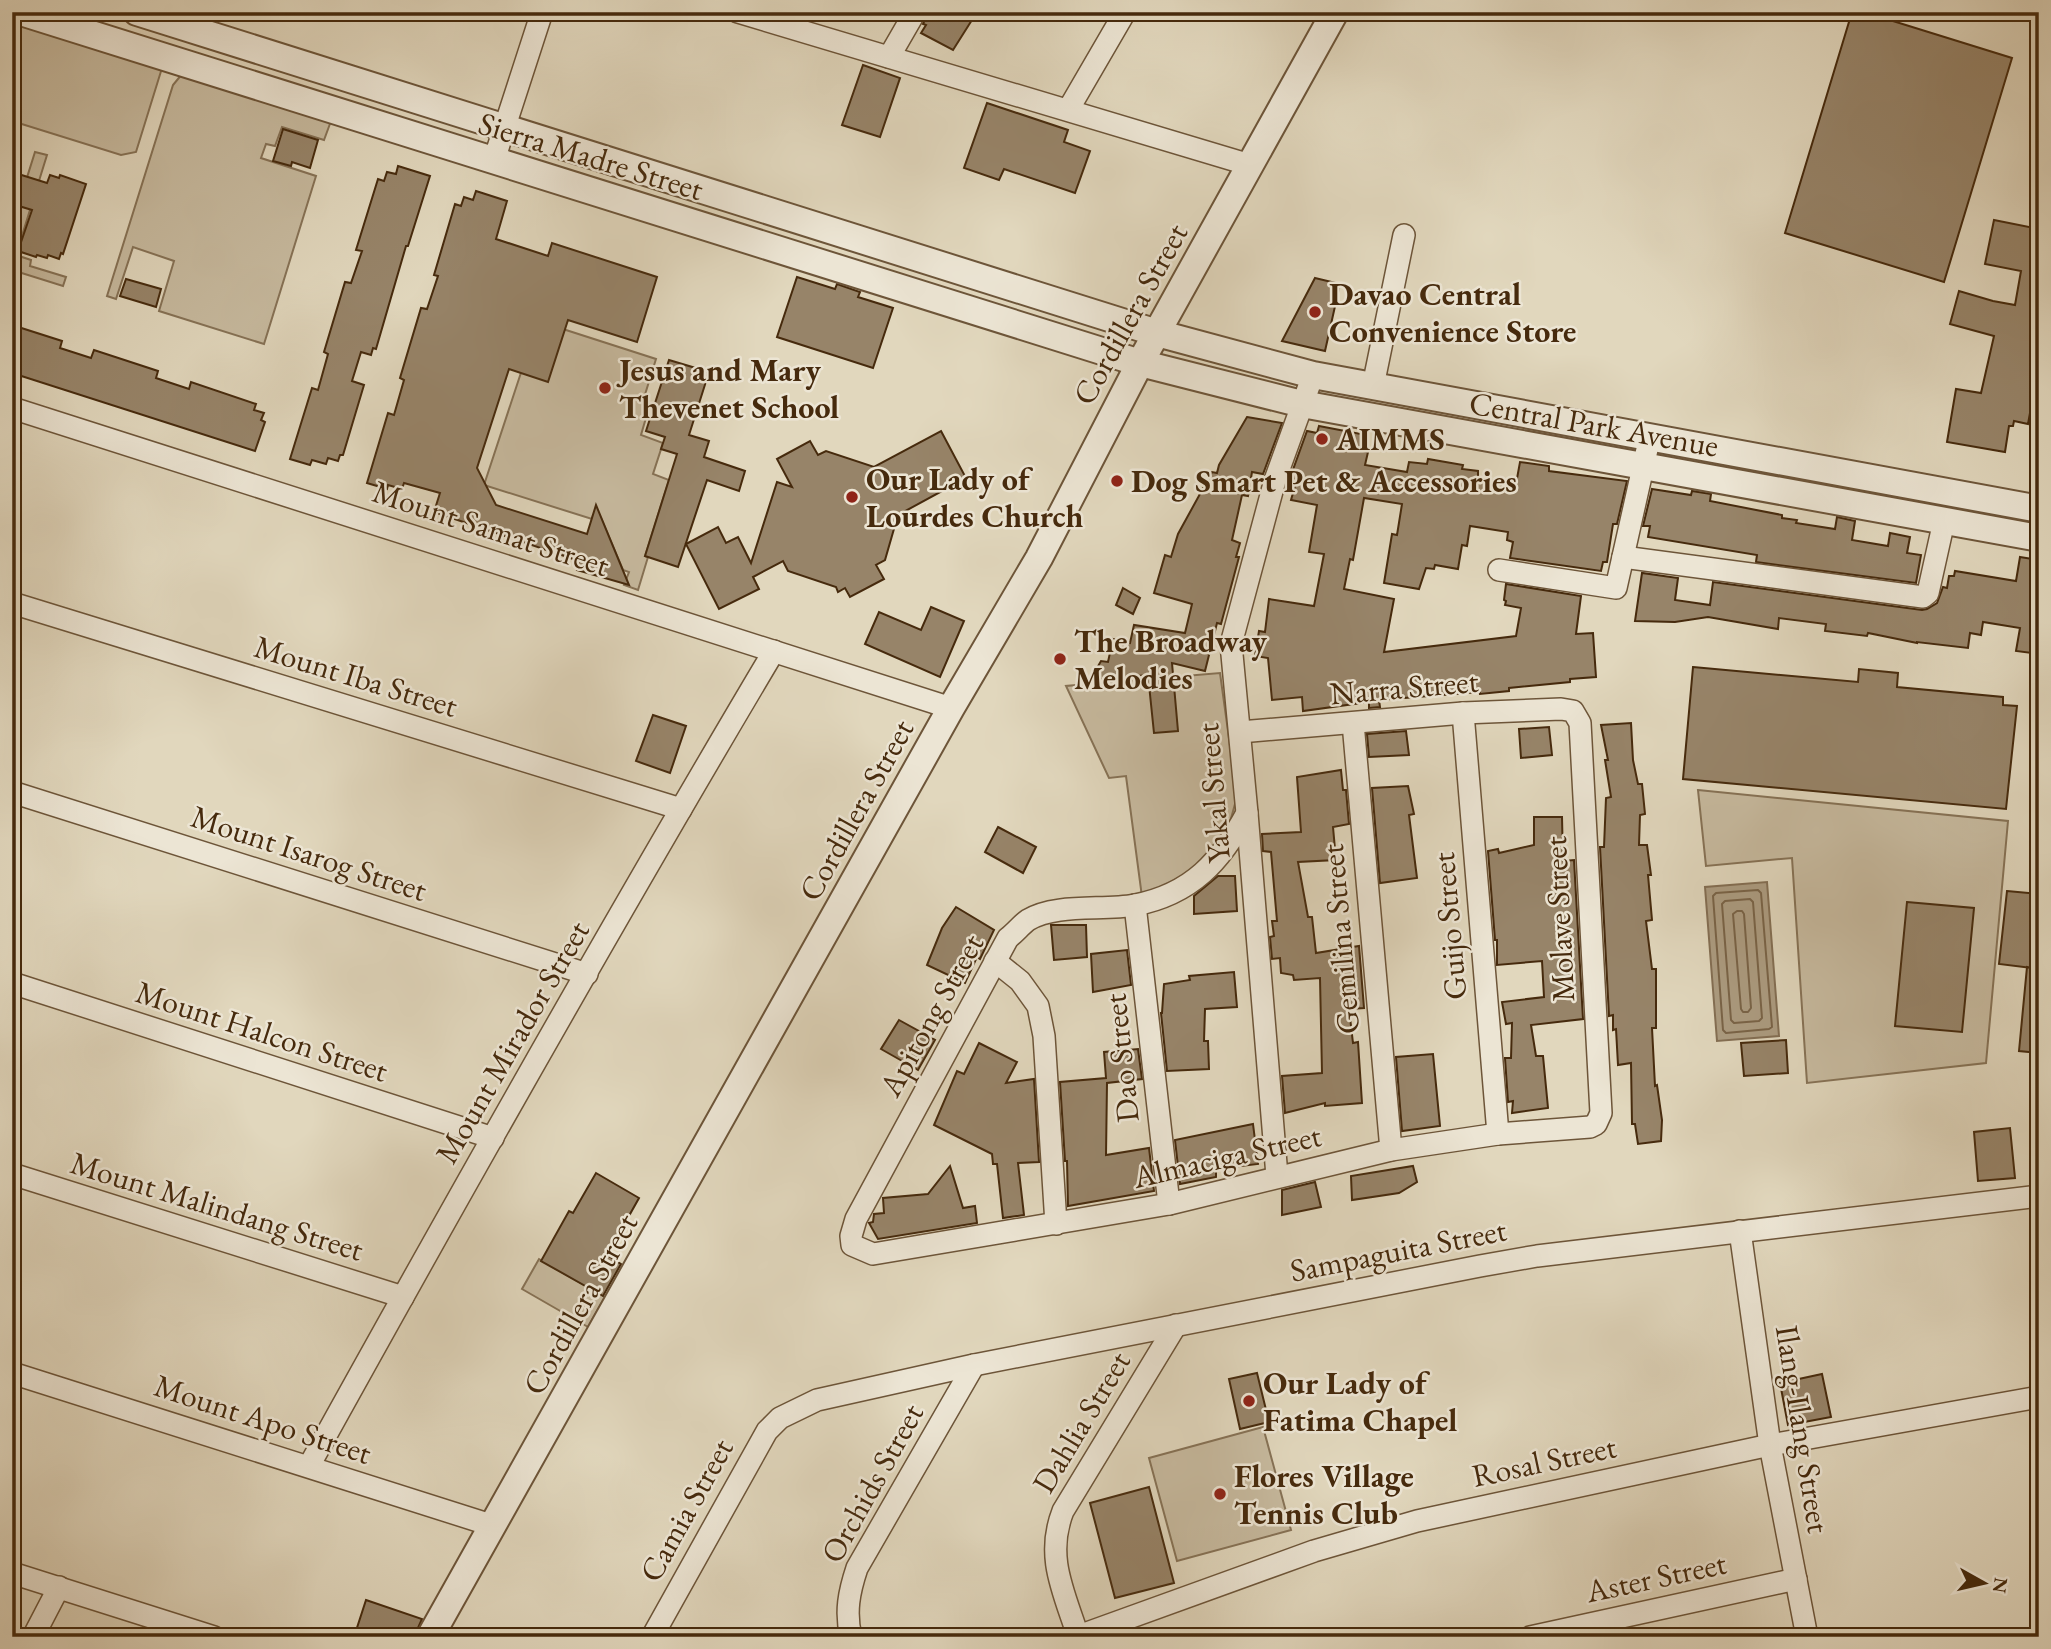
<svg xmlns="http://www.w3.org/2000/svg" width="2051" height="1649" font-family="'EB Garamond',serif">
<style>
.green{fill:#c7ba9f;stroke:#867256;stroke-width:2}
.water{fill:#ac9c81;stroke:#836e53;stroke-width:2}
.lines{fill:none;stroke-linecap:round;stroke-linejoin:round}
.shore{stroke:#796347;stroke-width:2}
.building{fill:#978469;stroke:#462a0d;stroke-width:2}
.minor-casing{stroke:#6d5539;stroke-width:24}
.tertiary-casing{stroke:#6d5539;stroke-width:30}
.minor{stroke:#ece5d4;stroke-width:21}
.tertiary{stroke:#ece5d4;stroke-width:26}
.poi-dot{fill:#8f2418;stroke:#ece5d4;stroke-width:2.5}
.labels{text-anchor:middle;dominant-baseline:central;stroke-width:5;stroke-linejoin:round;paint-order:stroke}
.street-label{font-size:32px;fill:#462a0d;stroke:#ece5d4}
.poi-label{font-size:32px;font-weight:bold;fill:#462a0d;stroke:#ece5d4;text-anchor:start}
</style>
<rect width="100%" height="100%" fill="#e1d7bd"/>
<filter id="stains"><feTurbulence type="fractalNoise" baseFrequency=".00286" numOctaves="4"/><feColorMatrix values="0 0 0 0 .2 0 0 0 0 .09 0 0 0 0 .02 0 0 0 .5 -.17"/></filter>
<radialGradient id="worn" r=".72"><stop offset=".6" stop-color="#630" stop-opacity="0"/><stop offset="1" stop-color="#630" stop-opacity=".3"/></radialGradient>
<g class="green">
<polygon points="12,21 162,68 136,152 121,155 12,121"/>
<polygon points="182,74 331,121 324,140 282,127 275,146 266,144 261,158 316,176 264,344 159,311 174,261 133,247 116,299 107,296 173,85"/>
<polygon points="35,152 47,155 16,255 31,260 30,266 66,277 63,286 12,270 12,205 18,206"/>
<polygon points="538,321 656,359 643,401 650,404 641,435 663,443 653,474 669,480 645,556 648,557 638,590 624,585 629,572 623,570 601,518 593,515 592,519 484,485"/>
<polygon points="1220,673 1235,782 1235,804 1230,822 1220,842 1190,872 1142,897 1126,776 1109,778 1066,686"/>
<polygon points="1698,790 2008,821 1986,1063 1807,1083 1792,858 1706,866"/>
<polygon points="539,1259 605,1297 588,1327 522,1289"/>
<polygon points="1263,1427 1291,1530 1177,1561 1149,1458"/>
</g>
<polygon class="water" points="1767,882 1779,1036 1717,1041 1705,887"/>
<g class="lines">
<g class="shore">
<polygon points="1758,890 1761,893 1772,1027 1769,1029 1726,1033 1723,1030 1713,896 1716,893"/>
<polygon points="1750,899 1753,902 1762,1018 1759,1021 1734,1023 1731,1020 1722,904 1725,901"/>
<polygon points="1737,911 1742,911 1744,914 1751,1008 1748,1012 1743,1012 1741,1009 1733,914"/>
</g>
</g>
<g class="building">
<polygon points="928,12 977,12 953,50 921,33 926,25 923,24"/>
<polygon points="1852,12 1864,12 2012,58 1944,282 1785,233"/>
<polygon points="863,65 900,78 880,137 842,125"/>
<polygon points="987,103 1068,130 1064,142 1090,151 1075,193 1004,169 999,180 964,168"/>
<polygon points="283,129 318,140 310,168 292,162 291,166 273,161"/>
<polygon points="398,166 430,176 408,246 406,246 376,349 373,348 371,355 361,352 352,381 364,385 343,455 340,455 338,461 328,458 326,464 312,460 310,465 290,459 312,388 318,390 328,354 324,352 345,282 351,283 362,251 356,250 378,179 384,181 387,172 396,174"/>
<polygon points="12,172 47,183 50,175 59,178 60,175 86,184 63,254 61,253 59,259 48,255 47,258 37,255 36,257 18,251 32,210 12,204"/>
<polygon points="476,191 507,201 496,239 548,256 552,243 657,277 637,342 568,320 548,382 509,369 477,468 496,505 587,534 596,505 629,585 577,570 579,561 434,512 440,493 404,483 402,489 388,485 387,489 367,483 388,413 394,415 404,380 400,378 421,308 427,309 438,276 434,275 455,204 461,206 464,197 473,200"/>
<polygon points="1994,220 2039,229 2039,381 2036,380 2028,424 2014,421 2013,426 2009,426 2005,452 1947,442 1956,389 1981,393 1994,336 1950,324 1959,291 1993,301 2015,305 2021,271 1985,264"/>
<polygon points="797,277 835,289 837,284 860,292 858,297 893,308 873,368 777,337"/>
<polygon points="1315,278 1340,284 1325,351 1282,341"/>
<polygon points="126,279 161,289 156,307 120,296"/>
<polygon points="12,325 62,341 60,348 91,358 94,350 158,371 156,378 189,389 191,382 256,404 254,410 264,413 261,420 265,422 255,451 12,373"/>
<polygon points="669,360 709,372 689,435 709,441 704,457 745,471 739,491 707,480 678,567 645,556 677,454 661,449 665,437 646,431"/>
<polygon points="1247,417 1282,423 1263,474 1252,472 1248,496 1242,495 1232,540 1240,543 1236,557 1239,557 1221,624 1217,623 1205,671 1172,663 1178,731 1154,733 1148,675 1090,680 1101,661 1108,662 1113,639 1130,643 1134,625 1185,633 1192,604 1154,593 1165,555 1171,557 1178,534 1212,472 1217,473 1219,465"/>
<polygon points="1319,426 1366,435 1363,451 1368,452 1365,465 1407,472 1409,462 1427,464 1428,459 1463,465 1462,469 1478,471 1478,478 1516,484 1520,462 1549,466 1549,471 1627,481 1617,524 1613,524 1607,562 1603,562 1601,571 1510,558 1513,542 1507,540 1508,532 1470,526 1467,546 1462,545 1458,569 1435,565 1434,569 1426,568 1419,589 1384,583 1392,534 1397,535 1402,504 1364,498 1353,560 1350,559 1344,589 1394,599 1384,652 1516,636 1521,608 1505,605 1506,601 1504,600 1506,584 1581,596 1576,634 1593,633 1596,677 1570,679 1570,682 1509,688 1509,691 1480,694 1480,692 1379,700 1380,707 1369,708 1369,702 1303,711 1302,697 1272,700 1268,658 1255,656 1259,631 1265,632 1269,599 1314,606 1324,554 1309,552 1317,505 1291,500 1297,479 1290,478 1307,431 1317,433"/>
<polygon points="941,431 966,478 898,515 885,560 876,565 884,579 850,597 845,588 838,592 836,587 788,571 783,561 753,577 759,589 719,609 686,544 718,527 726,543 738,537 751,563 777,482 792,487 777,459 810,441 818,455 826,451 874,467"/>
<polygon points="1652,489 1691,495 1692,491 1711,494 1710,501 1782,515 1782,518 1797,520 1796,523 1835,529 1837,517 1855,521 1852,540 1888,546 1890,533 1910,537 1907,553 1921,555 1916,583 1756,562 1757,555 1648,537 1650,526 1643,526"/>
<polygon points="2020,557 2039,560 2039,654 2016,651 2020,628 1983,622 1981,635 1970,633 1968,648 1917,642 1917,643 1868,633 1867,636 1825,631 1826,624 1779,618 1778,629 1708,617 1675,622 1635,621 1642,573 1678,578 1675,600 1710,605 1713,582 1922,610 1927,609 1937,603 1943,587 1947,588 1949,576 1954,576 1955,571 2016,581"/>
<polygon points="1123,588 1140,598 1133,614 1116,605"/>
<polygon points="931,607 964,621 940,677 865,644 879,612 921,630"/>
<polygon points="1693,667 1858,682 1859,669 1898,673 1897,687 2003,697 2003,705 2017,706 2006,809 1683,779"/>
<polygon points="653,715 686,726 670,773 636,761"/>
<polygon points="1631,723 1633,760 1638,784 1642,784 1645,814 1640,815 1639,845 1647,845 1651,875 1648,875 1652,920 1646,921 1652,969 1656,969 1656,1028 1652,1028 1655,1086 1657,1085 1662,1120 1661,1141 1638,1144 1635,1124 1632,1124 1631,1063 1618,1065 1616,1029 1613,1030 1613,1015 1609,1016 1600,847 1604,847 1606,798 1611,797 1605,760 1608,760 1601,725"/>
<polygon points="1549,727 1552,755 1521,758 1519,729"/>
<polygon points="1406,731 1409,755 1369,757 1367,734"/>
<polygon points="1341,770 1343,790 1346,790 1349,824 1333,827 1336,860 1298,862 1308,917 1312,917 1316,953 1359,946 1364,1008 1349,1009 1353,1043 1358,1042 1362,1103 1325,1106 1325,1103 1285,1113 1282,1076 1322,1073 1320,978 1294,980 1293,975 1281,973 1280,958 1272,959 1270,937 1274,936 1272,921 1277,921 1271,852 1263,851 1262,834 1301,832 1297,777"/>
<polygon points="1408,786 1414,814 1409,815 1417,878 1380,883 1372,788"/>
<polygon points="1534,817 1562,817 1563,861 1574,860 1583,1019 1531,1025 1536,1056 1543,1056 1548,1108 1512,1113 1513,1101 1508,1102 1505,1058 1511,1058 1512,1023 1506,1024 1502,1002 1544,997 1542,961 1497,965 1497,940 1495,940 1488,851 1498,849 1499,853 1534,845"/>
<polygon points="998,827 1036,847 1023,873 985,852"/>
<polygon points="1218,876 1235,876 1237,911 1194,914 1194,896"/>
<polygon points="2007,891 2039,894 2039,1053 2019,1051 2027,967 2032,968 1999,964"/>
<polygon points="1907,902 1974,908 1962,1032 1895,1026"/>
<polygon points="956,907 994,930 980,959 977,957 965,983 927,965 942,928"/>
<polygon points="1051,925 1086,925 1087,957 1054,960"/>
<polygon points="1127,950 1131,985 1093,992 1091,954"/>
<polygon points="1234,972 1237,1007 1205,1009 1204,1041 1208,1041 1209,1069 1167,1071 1161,1013 1162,1013 1164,984 1190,980 1189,976"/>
<polygon points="899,1020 935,1040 918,1070 881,1049"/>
<polygon points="1786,1040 1788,1073 1744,1076 1741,1043"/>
<polygon points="979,1043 1017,1062 1006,1083 1034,1079 1039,1162 1018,1163 1024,1215 1003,1218 997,1164 993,1164 992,1154 934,1125 957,1071 964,1074"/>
<polygon points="1138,1049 1142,1079 1107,1083 1106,1155 1149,1148 1154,1191 1068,1206 1067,1161 1065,1161 1060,1082 1106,1078 1104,1052"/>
<polygon points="1433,1054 1440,1126 1402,1131 1396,1057"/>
<polygon points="1253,1124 1258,1164 1216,1169 1216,1177 1180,1184 1175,1140"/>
<polygon points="2010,1128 2015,1178 1978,1181 1974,1132"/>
<polygon points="950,1166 963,1208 975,1206 977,1223 878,1239 869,1223 873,1222 874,1214 884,1213 883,1198 928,1194"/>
<polygon points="1413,1166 1417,1182 1399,1193 1352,1200 1351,1176"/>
<polygon points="596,1173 639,1198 607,1255 621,1264 603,1296 541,1261 569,1211 573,1213"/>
<polygon points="1315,1182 1321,1207 1282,1215 1282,1190"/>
<polygon points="1257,1373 1269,1422 1240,1429 1229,1379"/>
<polygon points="1822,1374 1831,1417 1788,1425 1780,1383"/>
<polygon points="1149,1487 1174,1583 1115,1598 1090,1503"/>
<polygon points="366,1600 422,1619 414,1637 354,1637"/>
</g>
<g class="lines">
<defs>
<g id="minor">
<polyline points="738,12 1250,165"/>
<polyline points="889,57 915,12"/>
<polyline points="1068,110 1125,12"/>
<polyline points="494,160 542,12"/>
<polyline points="1373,386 1404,235"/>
<polyline points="12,408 951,708"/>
<polyline points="1623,557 1923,597 1928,593 1944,521"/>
<polyline points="1499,570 1616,588 1650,436"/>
<polyline points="12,603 681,809"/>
<polyline points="1463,713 1498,1134"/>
<polyline points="1353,723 1391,1150"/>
<path d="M1240,732L1463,713L1561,709L1573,711L1580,723L1601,1113L1596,1124L1590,1127L1498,1134L1391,1150L1169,1204L873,1254L852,1245L851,1236L856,1219L1008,938C1015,933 1021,925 1028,920C1056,903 1103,911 1135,905C1192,894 1221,861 1247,813"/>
<polyline points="12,792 587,974"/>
<polyline points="1135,905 1169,1204"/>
<polyline points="995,961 1020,981 1038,1006 1044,1036 1056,1224"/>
<polyline points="12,983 493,1138"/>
<polyline points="12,1174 403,1297"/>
<polyline points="1277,1176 1247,813 1231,644 1275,480 1313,375"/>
<polyline points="1740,1231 1770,1445 1807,1637"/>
<polyline points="12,1373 494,1526"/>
<path d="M309,1466C460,1193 614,920 774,651"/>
<polyline points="12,1573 214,1637"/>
<path d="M1078,1636C1064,1592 1045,1557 1063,1511L1176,1325"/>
<polyline points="33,1637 59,1587"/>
<polyline points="652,1637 767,1431 780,1418 817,1400 974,1365 1480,1266 1537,1256 2039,1196"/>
<path d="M851,1637C845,1612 849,1592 857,1568L974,1365"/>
<polyline points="1076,1637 1314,1551 1417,1521 1770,1445 2039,1397"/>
<polyline points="1530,1637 1796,1579"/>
</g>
<g id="tertiary">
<polyline points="21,12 1140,363 1302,404 2039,538"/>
<polyline points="137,12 1157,333 1313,375 2039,509"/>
<polyline points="430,1637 951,708 1039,558 1140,363 1335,12"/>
</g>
</defs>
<use href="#minor" class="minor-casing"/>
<use href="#tertiary" class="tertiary-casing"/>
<use href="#minor" class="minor"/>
<use href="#tertiary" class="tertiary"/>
</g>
<g class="poi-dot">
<circle cx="1315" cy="312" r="7"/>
<circle cx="605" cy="388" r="7"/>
<circle cx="1322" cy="439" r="7"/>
<circle cx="1117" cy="481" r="7"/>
<circle cx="852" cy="497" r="7"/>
<circle cx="1060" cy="659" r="7"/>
<circle cx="1249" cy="1401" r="7"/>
<circle cx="1220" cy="1494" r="7"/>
</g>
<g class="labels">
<g class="street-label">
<text transform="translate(591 156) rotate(17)">Sierra Madre Street</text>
<text transform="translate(1130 314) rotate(-61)">Cordillera Street</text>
<text transform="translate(1594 424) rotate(10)">Central Park Avenue</text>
<text transform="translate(491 528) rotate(18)">Mount Samat Street</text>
<text transform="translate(356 676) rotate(17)">Mount Iba Street</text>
<text transform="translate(1404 687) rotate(-5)">Narra Street</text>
<text transform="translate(1213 793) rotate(-95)">Yakal Street</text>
<text transform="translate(856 810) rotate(-61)">Cordillera Street</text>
<text transform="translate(309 853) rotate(18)">Mount Isarog Street</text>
<text transform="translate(1559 919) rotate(-93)">Molave Street</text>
<text transform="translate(1449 926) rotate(-95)">Guijo Street</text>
<text transform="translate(1340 939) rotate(-95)">Gemilina Street</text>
<text transform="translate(931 1015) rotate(-61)">Apitong Street</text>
<text transform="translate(262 1031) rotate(18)">Mount Halcon Street</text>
<text transform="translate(512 1042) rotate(-60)">Mount Mirador Street</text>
<text transform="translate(1121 1058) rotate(-96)">Dao Street</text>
<text transform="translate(1227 1156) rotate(-13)">Almaciga Street</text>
<text transform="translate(217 1206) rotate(17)">Mount Malindang Street</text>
<text transform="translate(1398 1250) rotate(-11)">Sampaguita Street</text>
<text transform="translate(580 1304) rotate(-61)">Cordillera Street</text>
<text transform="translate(263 1419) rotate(18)">Mount Apo Street</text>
<text transform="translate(1081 1422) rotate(-59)">Dahlia Street</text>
<text transform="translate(1803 1429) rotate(81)">Ilang-Ilang Street</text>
<text transform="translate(1544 1461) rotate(-12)">Rosal Street</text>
<text transform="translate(872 1483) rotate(-61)">Orchids Street</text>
<text transform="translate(686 1510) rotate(-61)">Camia Street</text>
<text transform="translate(1656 1577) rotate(-12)">Aster Street</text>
</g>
<g class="poi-label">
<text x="1329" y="294">Davao Central<tspan x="1329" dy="37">Convenience Store</tspan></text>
<text x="619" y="370">Jesus and Mary<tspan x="619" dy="37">Thevenet School</tspan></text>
<text x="1336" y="439">AIMMS</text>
<text x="866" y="479">Our Lady of<tspan x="866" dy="37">Lourdes Church</tspan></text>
<text x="1131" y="481">Dog Smart Pet &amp; Accessories</text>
<text x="1074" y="641">The Broadway<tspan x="1074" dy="37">Melodies</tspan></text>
<text x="1263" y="1383">Our Lady of<tspan x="1263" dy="37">Fatima Chapel</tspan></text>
<text x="1234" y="1476">Flores Village<tspan x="1234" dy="37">Tennis Club</tspan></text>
</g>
</g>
<rect width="2051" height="1649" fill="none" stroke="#e1d7bd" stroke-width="42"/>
<rect x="14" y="14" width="2023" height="1621" fill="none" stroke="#462a0d" stroke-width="3.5"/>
<rect x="21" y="21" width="2009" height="1607" fill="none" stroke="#462a0d" stroke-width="2"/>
<g transform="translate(1984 1583) rotate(98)" stroke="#ece5d4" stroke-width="5" paint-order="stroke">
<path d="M0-5L12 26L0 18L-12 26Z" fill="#462a0d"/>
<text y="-10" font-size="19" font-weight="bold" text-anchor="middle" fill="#462a0d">N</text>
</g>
<rect width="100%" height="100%" filter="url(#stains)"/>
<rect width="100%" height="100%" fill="url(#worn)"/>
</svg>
